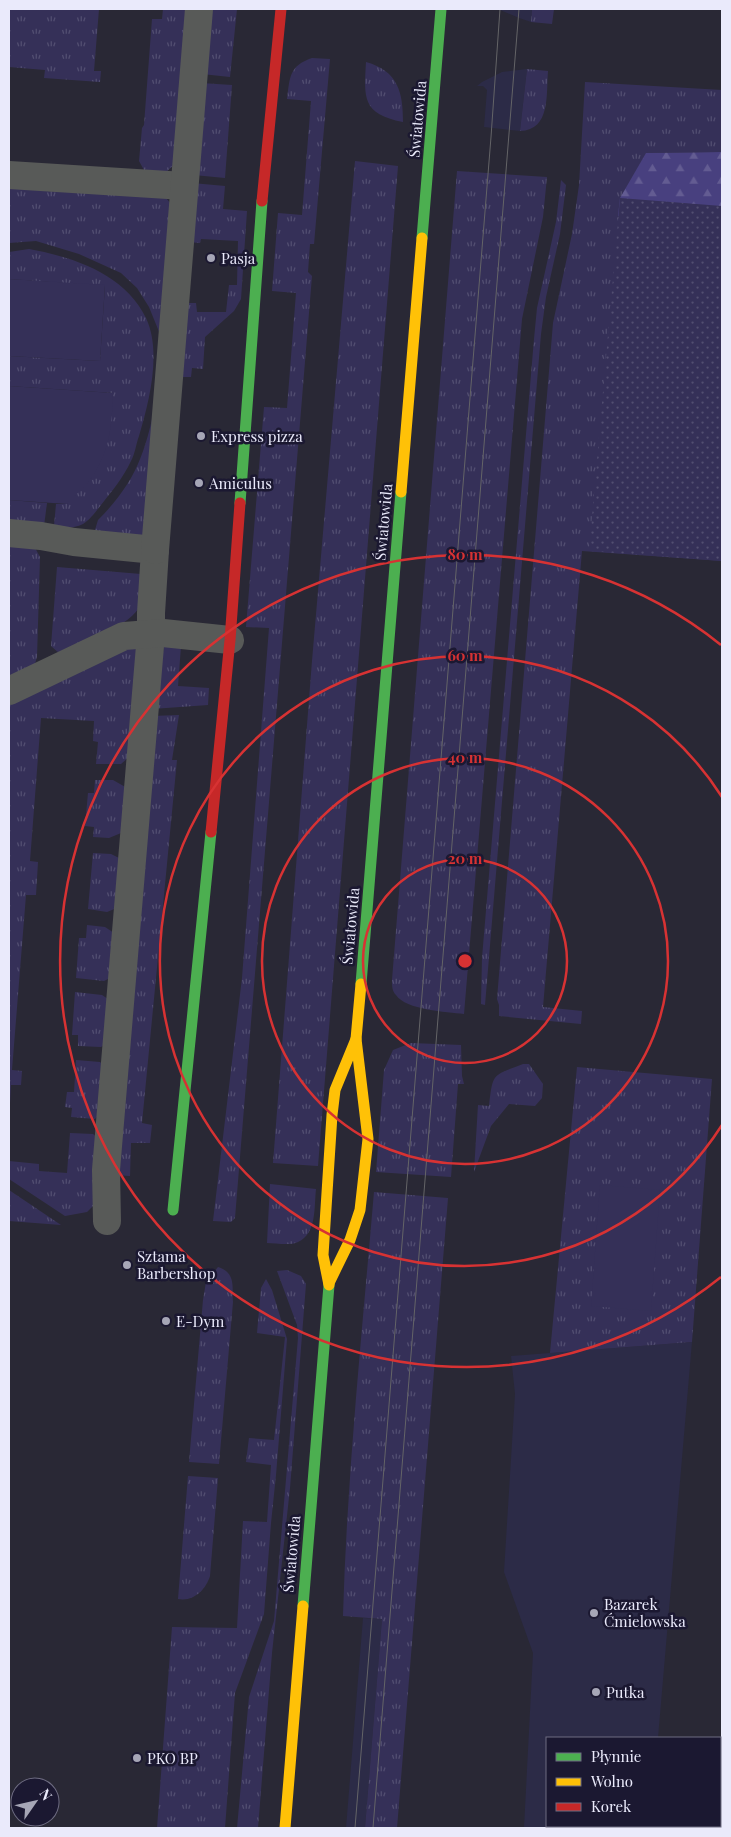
<svg xmlns="http://www.w3.org/2000/svg" width="731" height="1837" font-family="'Playfair Display',serif">
<style>
.built{fill:#2c2b47}
.grass{fill:url(#grass-tufts)}
.forest{fill:url(#forest-firs)}
.park{fill:url(#park-dots)}
.garden{fill:#353058}
.lines{fill:none;stroke-linecap:round;stroke-linejoin:round}
.street{stroke:#585a58;stroke-width:28}
.fast{stroke:#4caf50;stroke-width:11}
.slow{stroke:#ffc107;stroke-width:11}
.jam{stroke:#c62828;stroke-width:11}
.tram{stroke:#646467;stroke-width:1}
.ring{fill:none;stroke:#d73233;stroke-width:2.5}
.poi-dot{fill:#a6a6b6;stroke:#1b1831;stroke-width:2}
.labels{text-anchor:middle;dominant-baseline:central;stroke-width:5;stroke-linejoin:round;paint-order:stroke}
.street-label{font-size:15px;fill:#eaeafb;stroke:#1b1831}
.poi-label{font-size:15px;fill:#eaeafb;stroke:#1b1831;text-anchor:start}
.centre{fill:#d73233;stroke:#1b1831;stroke-width:2.5}
.ring-label{font-size:15px;text-anchor:middle;font-weight:bold;fill:#d73233;stroke:#1b1831;stroke-width:5;stroke-linejoin:round;paint-order:stroke}
</style>
<defs>
<pattern id="grass-tufts" width="24" height="20" patternUnits="userSpaceOnUse" patternTransform="scale(1.25)"><rect width="24" height="20" fill="#353058"/><path d="M3 7l-1-3M5 7V3M7 7l1-3M15 17l-1-3M17 17v-4M19 17l1-3" fill="none" stroke="#524e71"/></pattern>
<pattern id="forest-firs" width="22" height="20" patternUnits="userSpaceOnUse" patternTransform="scale(1.25)"><rect width="22" height="20" fill="#48407f"/><path d="M5 1l3.5 6h-7zM16 11l3.5 6h-7z" fill="#635c92"/></pattern>
<pattern id="park-dots" width="8" height="8" patternUnits="userSpaceOnUse" patternTransform="scale(1.25)"><rect width="8" height="8" fill="#353058"/><path d="M2 2h.1M6 6h.1" fill="none" stroke="#524e71" stroke-width="1.8" stroke-linecap="round"/></pattern>
</defs>
<rect width="100%" height="100%" fill="#292835"/>
<g class="built">
<polygon points="498,9 532,9 531,22 519,18"/>
<polygon points="527,69 520,131 484,127 487,90 483,86 477,86 482,82 502,72"/>
<polygon points="692,1342 658,1738 547,1738 547,1826 651,1826 651,1828 524,1828 533,1653 504,1572 515,1394 511,1356"/>
<polygon points="363,1618 382,1619 365,1828 346,1828"/>
</g>
<g class="grass">
<polygon points="9,9 99,9 94,71 101,71 100,82 44,78 45,70 9,67"/>
<polygon points="163,9 187,9 176,163 165,173 144,170 139,161 142,128 144,125 152,19 162,19"/>
<polygon points="208,9 237,9 230,77 202,74"/>
<polygon points="532,9 554,9 552,24 531,22"/>
<path d="M312,58L330,59L314,244H310L308,272L312,276L235,1218L231,1222L213,1221L242,978L269,628L246,627L264,407L287,408L296,293L272,291L278,213L302,215L311,101L287,99C290,77 289,66 312,58Z"/>
<path d="M366,62C398,71 403,92 403,122C362,114 364,98 366,62Z"/>
<path d="M527,69L548,71C546,94 551,130 520,131Z"/>
<polygon points="585,82 722,90 722,152 646,153 722,561 582,551 543,1007 582,1011 581,1024 499,1016 499,1005 497,999 553,323 572,234 579,185"/>
<polygon points="201,83 232,85 225,178 194,175"/>
<polygon points="355,161 398,166 318,1166 273,1163 312,661"/>
<path d="M457,171L547,177L543,217L522,319L464,1014C447,1012 406,1010 396,995C392,991 392,986 392,980Z"/>
<polygon points="561,180 566,185 560,234 546,297 541,334 485,1005 481,1004 482,958 534,339 537,308 556,222"/>
<polygon points="192,183 225,186 223,209 247,211 241,299 234,311 205,337 203,369 192,368 191,377 178,377 183,303 196,303 197,312 226,312 229,285 237,285 238,241 201,239 200,243 188,242"/>
<polygon points="9,184 166,198 171,204 162,339 149,307 137,288 121,273 79,254 36,241 9,243"/>
<path d="M29,249C73,257 125,274 146,318C162,352 149,402 139,436C136,444 135,454 131,461C123,478 112,491 101,505C96,511 90,520 83,524C73,529 63,528 54,526L56,504H67L113,393L9,386V356L100,361L105,286L9,279V252Z"/>
<path d="M157,396L145,536L98,532L95,530L98,520C138,480 146,450 157,396Z"/>
<polygon points="9,500 47,503 44,526 9,523"/>
<polygon points="9,544 34,546 40,557 37,657 34,667 9,679"/>
<path d="M57,567L141,574C141,583 144,596 141,604C132,626 81,644 60,654L51,646Z"/>
<polygon points="127,646 136,647 140,653 130,756 121,764 96,764 98,742 93,741 94,721 41,718 30,861 38,862 36,895 26,895 12,1070 22,1071 21,1085 11,1085 9,1121 9,702"/>
<polygon points="181,646 178,686 209,688 208,705 152,709 164,647"/>
<polygon points="179,715 172,760 177,760 142,1123 152,1125 150,1143 131,1143 130,1176 114,1175 152,716"/>
<polygon points="95,780 113,780 127,788 121,833 109,838 93,837 94,827 85,826 88,793 94,793"/>
<polygon points="93,853 111,854 121,859 119,907 107,912 88,909"/>
<polygon points="87,925 105,927 117,935 114,976 104,981 76,978 79,938 86,938"/>
<polygon points="75,992 102,995 111,1001 108,1042 101,1047 78,1046 78,1035 72,1035"/>
<polygon points="411,1043 461,1045 462,1076 464,1084 458,1084 451,1177 376,1172 384,1070 393,1050"/>
<polygon points="76,1060 100,1062 104,1066 102,1111 95,1119 71,1117 72,1108 65,1107 67,1092 74,1092"/>
<path d="M523,1064H529L543,1084L542,1098L535,1106L509,1104L491,1126L474,1172L478,1105L489,1106C493,1072 492,1076 523,1064Z"/>
<polygon points="577,1067 712,1079 692,1342 550,1353"/>
<polygon points="70,1133 93,1134 100,1140 96,1203 87,1212 65,1216 9,1179 9,1161 39,1164 39,1171 67,1173"/>
<path d="M270,1184L316,1189C314,1206 317,1234 298,1242C290,1246 276,1243 267,1243Z"/>
<polygon points="9,1190 61,1225 9,1221"/>
<path d="M374,1192L448,1198L397,1828H365L382,1619L343,1616C347,1475 362,1333 374,1192Z"/>
<path d="M218,1267C236,1273 232,1286 233,1302L219,1464L189,1462L203,1300L206,1282Z"/>
<polygon points="287,1270 301,1276 306,1284 290,1488 272,1653 258,1828 237,1828 249,1697 274,1621 298,1338 297,1325 277,1271"/>
<polygon points="266,1279 272,1290 287,1339 276,1475 271,1523 264,1614 235,1693 225,1828 157,1828 172,1627 237,1628 243,1521 267,1522 271,1465 246,1462 249,1438 274,1440 285,1337 257,1333 261,1288"/>
<path d="M188,1476L218,1478L210,1576C206,1589 194,1602 178,1599Z"/>
</g>
<polygon class="forest" points="722,152 722,243 618,216 620,198 646,153"/>
<polygon class="park" points="620,198 722,206 722,561 589,551"/>
<g class="garden">
<polygon points="9,279 105,285 100,361 9,356"/>
<path d="M9,386L113,393C112,420 111,444 97,469C90,483 77,493 67,504L9,500Z"/>
<polygon points="600,1185 660,1190 651,1311 591,1306"/>
</g>
<g class="lines">
<g class="street">
<polyline points="9,175 184,186"/>
<polyline points="9,533 41,536 74,542 155,550 151,613 151,634 106,1170 107,1221"/>
<polyline points="155,550 199,9"/>
<polyline points="9,691 124,636 163,633 230,640"/>
</g>
<g class="fast">
<polyline points="422,238 441,9"/>
<polyline points="240,503 262,201"/>
<polyline points="361,984 401,492"/>
<polyline points="173,1210 211,832"/>
<polyline points="303,1606 329,1285"/>
</g>
<g class="slow">
<polyline points="401,492 422,238"/>
<polyline points="329,1283 350,1240 360,1210 368,1139 356,1039 361,984"/>
<polyline points="329,1285 323,1255 332,1115 335,1090 356,1039"/>
<polyline points="285,1828 303,1606"/>
</g>
<g class="jam">
<polyline points="262,201 281,9"/>
<polyline points="211,832 230,640 240,503"/>
</g>
<g class="tram">
<polyline points="355,1828 491,137 500,9"/>
<polyline points="373,1828 519,9"/>
</g>
</g>
<g class="ring">
<circle cx="465" cy="961" r="102"/>
<circle cx="465" cy="961" r="203"/>
<path d="M722 1125A305 305 0 1 1 722 797"/>
<path d="M721 1277A406 406 0 1 1 721 645"/>
</g>
<g class="poi-dot">
<circle cx="211" cy="258" r="5"/>
<circle cx="201" cy="436" r="5"/>
<circle cx="199" cy="483" r="5"/>
<circle cx="127" cy="1265" r="5"/>
<circle cx="166" cy="1321" r="5"/>
<circle cx="594" cy="1613" r="5"/>
<circle cx="596" cy="1692" r="5"/>
<circle cx="137" cy="1758" r="5"/>
</g>
<g class="labels">
<g class="street-label">
<text transform="translate(417 119) rotate(-85)">Światowida</text>
<text transform="translate(383 522) rotate(-85)">Światowida</text>
<text transform="translate(350 926) rotate(-85)">Światowida</text>
<text transform="translate(291 1554) rotate(-85)">Światowida</text>
</g>
<g class="poi-label">
<text x="221" y="258">Pasja</text>
<text x="211" y="436">Express pizza</text>
<text x="209" y="483">Amiculus</text>
<text x="137" y="1256">Sztama<tspan x="137" dy="17">Barbershop</tspan></text>
<text x="176" y="1321">E-Dym</text>
<text x="604" y="1604">Bazarek<tspan x="604" dy="17">Ćmielowska</tspan></text>
<text x="606" y="1692">Putka</text>
<text x="147" y="1758">PKO BP</text>
</g>
</g>
<circle cx="465" cy="961" r="8" class="centre"/>
<g class="ring-label">
<text x="465" y="560">80 m</text>
<text x="465" y="661">60 m</text>
<text x="465" y="763">40 m</text>
<text x="465" y="864">20 m</text>
</g>
<rect width="731" height="1837" fill="none" stroke="#eaeafb" stroke-width="20"/>
<rect x="546" y="1737" width="175" height="90" fill="#1b1831" stroke="#6e6c82"/>
<rect x="556" y="1753" width="25" height="8" fill="#4caf50" stroke="#6e6c82"/>
<text x="591" y="1762" font-size="15" fill="#eaeafb">Płynnie</text>
<rect x="556" y="1778" width="25" height="8" fill="#ffc107" stroke="#6e6c82"/>
<text x="591" y="1787" font-size="15" fill="#eaeafb">Wolno</text>
<rect x="556" y="1803" width="25" height="8" fill="#c62828" stroke="#6e6c82"/>
<text x="591" y="1812" font-size="15" fill="#eaeafb">Korek</text>
<g transform="translate(35 1802) rotate(56)"><circle r="24" fill="#1b1831" stroke="#6e6c82"/>
<path d="M0-4L9 19L0 12L-9 19Z" fill="#a6a6b6"/>
<text y="-8" font-size="14" font-weight="bold" text-anchor="middle" fill="#eaeafb">N</text>
</g>
</svg>
